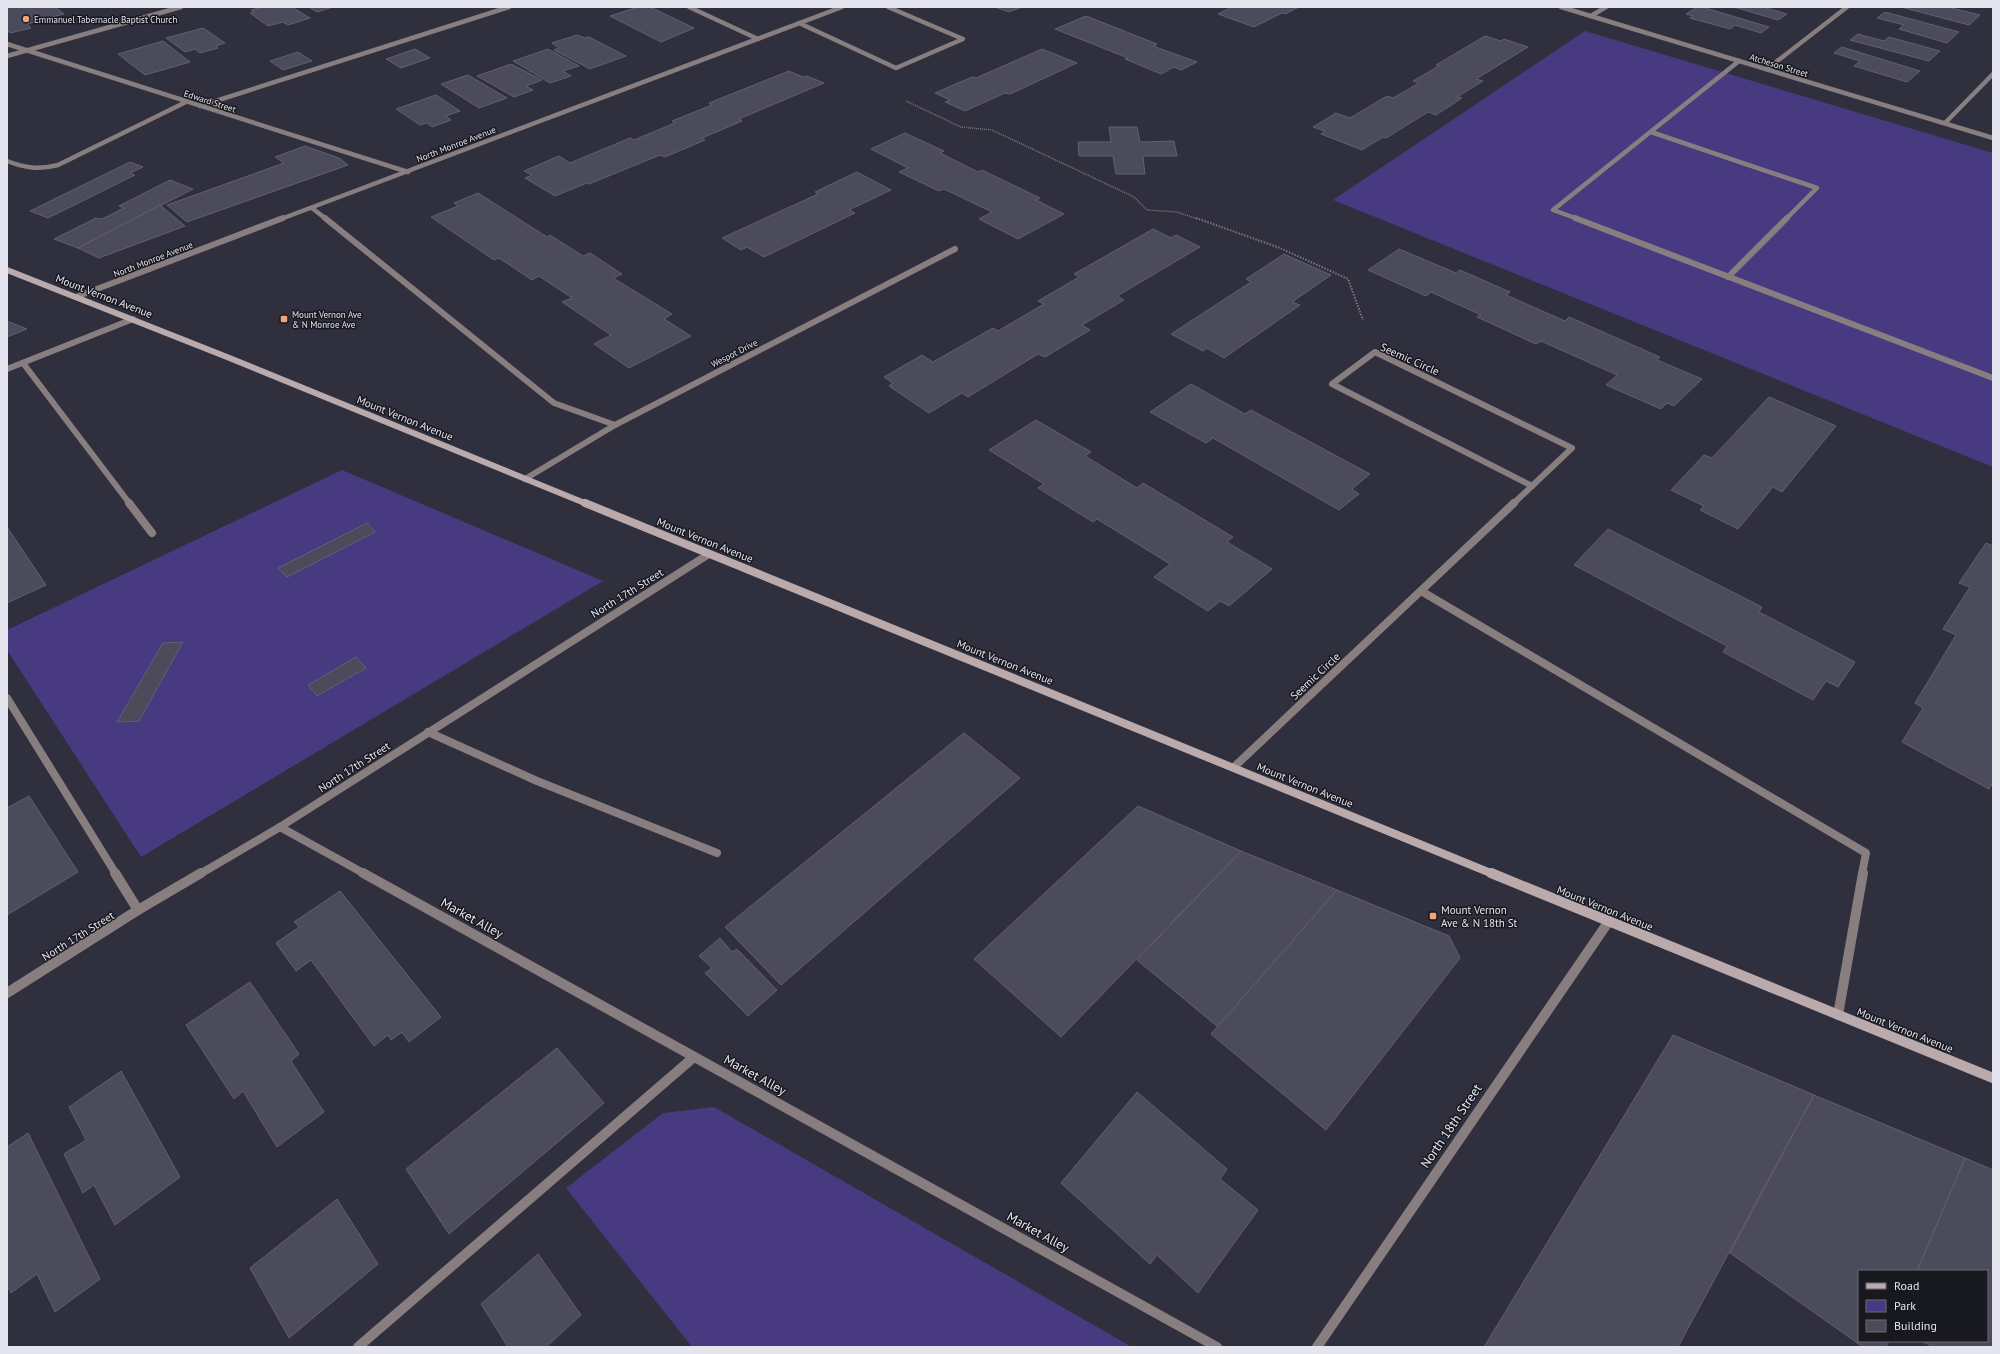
<svg xmlns="http://www.w3.org/2000/svg" width="2000" height="1354" font-family="'PT Sans',sans-serif">
<style>
.green{fill:#473a81}
.building{fill:#4c4b5b;stroke:#616071}
.lines{fill:none;stroke-linecap:round;stroke-linejoin:round}
.path-far1{stroke:#797885;stroke-width:1.5;stroke-dasharray:1 1;stroke-linecap:butt}
.path{stroke:#797885;stroke-width:2;stroke-dasharray:1.5 1.5;stroke-linecap:butt}
.lane-far3{stroke:#897e7f;stroke-width:4.5}
.lane-far2{stroke:#897e7f;stroke-width:6}
.lane-far1{stroke:#897e7f;stroke-width:8}
.lane{stroke:#897e7f;stroke-width:10}
.street-far3{stroke:#897e7f;stroke-width:4.5}
.street-far2{stroke:#897e7f;stroke-width:6}
.street-far1{stroke:#897e7f;stroke-width:8}
.street{stroke:#897e7f;stroke-width:10}
.secondary-far2{stroke:#bbaaac;stroke-width:6}
.secondary-far1{stroke:#bbaaac;stroke-width:8}
.secondary{stroke:#bbaaac;stroke-width:10}
.poi-dot{fill:#f0a279;stroke:#18181f;stroke-width:1.5}
.labels{text-anchor:middle;dominant-baseline:central;stroke-width:3;stroke-linejoin:round;paint-order:stroke}
.far-poi-label{font-size:9px;fill:#e5e5ef;stroke:#18181f;text-anchor:start}
.far-street-label{font-size:9px;fill:#e5e5ef;stroke:#18181f}
.street-label{font-size:11px;fill:#e5e5ef;stroke:#18181f}
.poi-label{font-size:11px;fill:#e5e5ef;stroke:#18181f;text-anchor:start}
.near-street-label{font-size:13px;fill:#e5e5ef;stroke:#18181f}
</style>
<rect width="100%" height="100%" fill="#302f3e"/>
<g class="green">
<polygon points="1585,31 1993,153 1993,467 1333,200"/>
<polygon points="342,470 603,581 141,857 7,650 7,630"/>
<polygon points="714,1107 1132,1347 692,1347 566,1188 663,1113"/>
</g>
<g class="building">
<polygon points="7,7 55,7 64,14 27,24 31,28 10,33 7,30"/>
<polygon points="262,7 292,7 310,18 288,25 283,22 268,26 250,13 255,12 251,10"/>
<polygon points="309,7 333,7 317,12"/>
<polygon points="638,7 650,7 694,28 661,42 610,16"/>
<polygon points="995,7 1022,7 1009,12"/>
<polygon points="1232,7 1299,7 1285,14 1282,13 1254,27 1218,14"/>
<polygon points="1697,7 1702,7 1769,27 1761,33 1735,25 1730,29 1690,18 1693,16 1686,14"/>
<polygon points="1734,7 1763,7 1787,14 1778,20"/>
<polygon points="1901,7 1948,7 1980,15 1969,25"/>
<polygon points="1885,12 1959,32 1947,43 1899,29 1904,25 1877,18"/>
<polygon points="1086,16 1157,44 1153,46 1197,62 1181,70 1174,67 1161,74 1125,59 1128,58 1055,29"/>
<polygon points="203,28 225,43 216,46 218,48 200,53 195,49 185,52 166,38"/>
<polygon points="1858,34 1884,41 1889,37 1940,51 1929,61 1850,40"/>
<polygon points="577,35 585,38 589,37 626,56 590,69 554,50 559,48 552,43"/>
<polygon points="1485,36 1501,41 1504,39 1528,47 1476,79 1483,81 1457,97 1462,98 1436,115 1428,112 1386,138 1383,137 1362,150 1321,134 1325,131 1313,127 1336,113 1350,118 1387,96 1393,98 1419,83 1413,81 1439,66 1436,65"/>
<polygon points="163,41 190,62 145,75 118,54"/>
<polygon points="1842,47 1920,71 1907,82 1854,66 1860,61 1834,53"/>
<polygon points="415,49 430,58 401,68 386,59"/>
<polygon points="548,49 579,66 563,71 571,76 550,83 513,61"/>
<polygon points="1042,49 1077,63 1010,94 1005,93 965,111 945,102 950,100 935,93 972,77 976,78"/>
<polygon points="298,52 312,61 283,70 270,61"/>
<polygon points="511,64 542,80 526,86 533,90 514,97 477,76"/>
<polygon points="789,71 803,77 807,76 824,83 739,119 742,121 702,138 705,140 665,157 660,155 589,184 587,183 555,196 525,178 532,175 524,171 559,156 570,163 630,138 634,140 675,123 672,121 712,105 709,103"/>
<polygon points="468,75 507,98 479,108 441,84"/>
<polygon points="436,95 460,111 446,116 451,120 432,127 427,123 420,125 396,109"/>
<polygon points="1109,127 1137,127 1140,142 1174,141 1177,156 1143,156 1145,174 1116,174 1113,156 1079,156 1078,142 1111,142"/>
<polygon points="905,133 944,151 940,153 978,172 982,170 1040,198 1036,200 1064,214 1018,239 979,219 992,212 944,189 939,191 899,172 908,168 871,149"/>
<polygon points="305,146 339,158 348,165 187,222 167,205 284,163 275,157"/>
<polygon points="130,162 143,167 130,173 135,175 48,218 30,211"/>
<polygon points="857,172 891,190 849,210 855,213 764,257 747,247 741,250 722,238 818,194 815,192"/>
<polygon points="170,180 193,189 78,248 54,239 96,218 102,219 124,208 119,206"/>
<polygon points="478,193 547,237 550,235 583,256 590,253 622,274 613,278 672,314 664,319 691,336 629,368 594,344 611,335 562,302 572,298 539,276 532,280 499,258 494,260 431,217 458,206 454,203"/>
<polygon points="160,205 185,226 99,258 78,248"/>
<polygon points="1153,229 1171,238 1176,235 1200,247 1117,296 1124,300 1082,325 1090,330 1045,357 1038,354 968,397 962,393 929,413 889,386 893,383 884,377 922,355 933,362 993,328 998,331 1044,304 1038,301 1079,277 1074,274"/>
<polygon points="1399,249 1456,273 1460,270 1510,292 1506,295 1565,321 1569,317 1660,357 1657,360 1702,379 1674,406 1667,403 1661,409 1606,385 1617,375 1541,341 1536,344 1477,317 1481,315 1431,292 1426,296 1368,270"/>
<polygon points="1284,254 1331,275 1292,302 1300,305 1224,358 1207,348 1203,351 1171,334 1251,282 1246,279"/>
<polygon points="7,321 27,329 7,337"/>
<polygon points="1191,384 1245,414 1251,410 1370,474 1352,489 1359,494 1339,510 1213,438 1206,443 1150,412"/>
<polygon points="1769,397 1836,426 1782,492 1773,487 1738,529 1700,510 1704,506 1671,490 1704,455 1712,458"/>
<polygon points="1036,420 1091,452 1085,456 1137,488 1143,483 1233,537 1227,542 1272,569 1229,606 1220,601 1208,611 1154,577 1170,564 1097,519 1093,522 1038,488 1044,484 989,450"/>
<polygon points="367,523 375,532 287,577 278,568"/>
<polygon points="7,527 46,585 7,603"/>
<polygon points="1608,529 1762,607 1759,612 1855,662 1838,687 1826,681 1813,700 1723,652 1727,646 1574,565"/>
<polygon points="1986,543 1993,546 1993,782 1989,789 1902,742 1923,708 1915,703 1956,635 1943,629 1970,587 1959,583"/>
<polygon points="183,642 139,721 117,722 163,643"/>
<polygon points="356,657 366,668 317,696 308,685"/>
<polygon points="964,733 1020,778 781,985 725,927"/>
<polygon points="29,796 78,872 7,915 7,808"/>
<polygon points="1138,806 1241,851 1061,1037 974,959"/>
<polygon points="1241,851 1337,890 1218,1027 1137,960"/>
<polygon points="1337,890 1449,936 1460,958 1326,1130 1211,1034"/>
<polygon points="340,891 441,1017 409,1042 402,1032 391,1040 388,1035 374,1046 311,960 296,971 276,943 299,927 294,922"/>
<polygon points="720,938 732,952 737,949 777,990 748,1016 705,973 712,968 699,956"/>
<polygon points="250,982 299,1054 291,1061 324,1112 277,1147 243,1091 234,1099 186,1025"/>
<polygon points="1673,1035 1814,1095 1678,1347 1484,1347"/>
<polygon points="557,1048 604,1103 449,1234 406,1169"/>
<polygon points="121,1071 180,1177 115,1225 94,1185 83,1193 64,1154 86,1140 69,1107"/>
<polygon points="1137,1092 1227,1169 1220,1179 1258,1210 1198,1293 1157,1255 1150,1264 1061,1183"/>
<polygon points="1814,1095 1965,1158 1917,1271 1859,1271 1859,1341 1889,1341 1886,1347 1863,1347 1730,1253"/>
<polygon points="28,1133 100,1279 55,1312 37,1274 11,1293 7,1285 7,1147"/>
<polygon points="1965,1158 1993,1170 1993,1347 1934,1347 1921,1341 1987,1341 1987,1271 1917,1271"/>
<polygon points="337,1199 378,1264 289,1338 250,1268"/>
<polygon points="538,1254 581,1315 546,1347 508,1347 481,1304"/>
</g>
<g class="lines">
<polyline class="path-far1" points="906,101 961,127 992,130 1134,197 1147,210 1177,212 1198,219"/>
<polyline class="path" points="1196,218 1280,248 1348,279 1363,320"/>
<g class="lane-far3">
<polyline points="799,23 896,68 963,39 888,7"/>
<polyline points="1767,69 1847,7"/>
<polyline points="200,106 509,7"/>
<polyline points="1651,132 1817,188 1786,219"/>
<path d="M7,161C25,168 39,170 58,165L186,102"/>
<polyline points="312,208 326,219"/>
<polyline points="1578,219 1553,210 1739,61"/>
</g>
<g class="lane-far2">
<polyline points="325,218 554,403 615,425"/>
<polyline points="1575,218 1993,378"/>
<polyline points="1728,277 1787,218"/>
<polygon points="1375,352 1572,448 1532,486 1332,384"/>
<polyline points="23,363 130,504"/>
<polyline points="525,479 615,425 955,249"/>
<polyline points="1513,504 1532,486"/>
</g>
<g class="lane-far1">
<polyline points="129,503 152,533"/>
<polyline points="1421,591 1866,853 1862,874"/>
<polyline points="7,698 116,874"/>
<polyline points="428,732 537,781 717,853"/>
<polyline points="1234,767 1514,503"/>
<polyline points="280,827 365,874"/>
</g>
<g class="lane">
<polyline points="115,873 138,910"/>
<polyline points="363,873 1217,1347"/>
<polyline points="1838,1015 1863,873"/>
<polyline points="358,1347 694,1057"/>
</g>
<g class="street-far3">
<polyline points="689,7 758,39"/>
<polyline points="1561,7 1993,138"/>
<polyline points="1591,16 1606,7"/>
<polyline points="7,44 408,172"/>
<polyline points="7,56 181,7"/>
<polyline points="1945,123 1993,74"/>
<polyline points="281,219 842,7"/>
</g>
<g class="street-far2">
<polyline points="76,297 283,218"/>
<polyline points="7,369 133,319"/>
</g>
<polyline class="street-far1" points="200,874 280,827 709,554"/>
<g class="street">
<polyline points="7,993 138,910 201,873"/>
<polyline points="1317,1347 1609,921"/>
</g>
<polyline class="secondary-far2" points="7,270 227,357 587,504"/>
<polyline class="secondary-far1" points="585,503 1493,874"/>
<polyline class="secondary" points="1491,873 1993,1078"/>
</g>
<g class="poi-dot">
<circle cx="26" cy="19" r="4"/>
<rect x="280" y="315" width="8" height="8" rx="2"/>
<rect x="1429" y="912" width="8" height="8" rx="2"/>
</g>
<g class="labels">
<g class="far-poi-label">
<text x="34" y="19">Emmanuel Tabernacle Baptist Church</text>
<text x="292" y="314">Mount Vernon Ave<tspan x="292" dy="10">&amp; N Monroe Ave</tspan></text>
</g>
<g class="far-street-label">
<text transform="translate(1779 65) rotate(17)">Atcheson Street</text>
<text transform="translate(210 101) rotate(18)">Edward Street</text>
<text transform="translate(456 144) rotate(-21)">North Monroe Avenue</text>
<text transform="translate(153 259) rotate(-21)">North Monroe Avenue</text>
<text transform="translate(734 353) rotate(-27)">Wespot Drive</text>
</g>
<g class="street-label">
<text transform="translate(104 296) rotate(21)">Mount Vernon Avenue</text>
<text transform="translate(1410 359) rotate(24)">Seemic Circle</text>
<text transform="translate(405 418) rotate(22)">Mount Vernon Avenue</text>
<text transform="translate(705 540) rotate(22)">Mount Vernon Avenue</text>
<text transform="translate(627 593) rotate(-32)">North 17th Street</text>
<text transform="translate(1005 662) rotate(22)">Mount Vernon Avenue</text>
<text transform="translate(1315 676) rotate(-43)">Seemic Circle</text>
<text transform="translate(354 767) rotate(-33)">North 17th Street</text>
<text transform="translate(1305 785) rotate(22)">Mount Vernon Avenue</text>
<text transform="translate(1605 908) rotate(22)">Mount Vernon Avenue</text>
<text transform="translate(78 936) rotate(-32)">North 17th Street</text>
<text transform="translate(1905 1030) rotate(22)">Mount Vernon Avenue</text>
</g>
<g class="poi-label">
<text x="1441" y="910">Mount Vernon<tspan x="1441" dy="13">Ave &amp; N 18th St</tspan></text>
</g>
<g class="near-street-label">
<text transform="translate(472 918) rotate(29)">Market Alley</text>
<text transform="translate(755 1075) rotate(29)">Market Alley</text>
<text transform="translate(1451 1126) rotate(-56)">North 18th Street</text>
<text transform="translate(1038 1232) rotate(29)">Market Alley</text>
</g>
</g>
<rect width="2000" height="1354" fill="none" stroke="#e5e5ef" stroke-width="16"/>
<rect x="1858" y="1270" width="130" height="72" fill="#18181f" stroke="#6a6a72"/>
<rect x="1866" y="1283" width="20" height="6" fill="#bbaaac" stroke="#6a6a72"/>
<text x="1894" y="1290" font-size="12" fill="#e5e5ef">Road</text>
<rect x="1866" y="1300" width="20" height="12" fill="#473a81" stroke="#6a6a72"/>
<text x="1894" y="1310" font-size="12" fill="#e5e5ef">Park</text>
<rect x="1866" y="1320" width="20" height="12" fill="#4c4b5b" stroke="#6a6a72"/>
<text x="1894" y="1330" font-size="12" fill="#e5e5ef">Building</text>
</svg>
